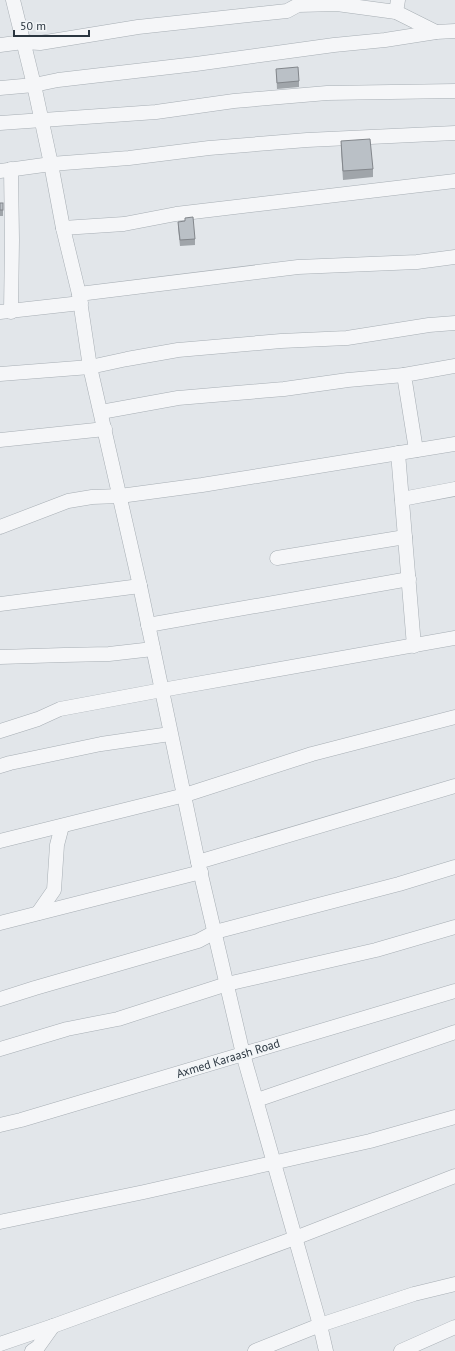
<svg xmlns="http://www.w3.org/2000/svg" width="455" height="1351" font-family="'PT Sans',sans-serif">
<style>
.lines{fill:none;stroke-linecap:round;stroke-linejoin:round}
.minor-casing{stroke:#a7aeb4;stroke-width:15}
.minor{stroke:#f5f6f8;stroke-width:14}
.wall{fill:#a0a5aa}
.building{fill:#bac0c6;stroke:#82868b}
.labels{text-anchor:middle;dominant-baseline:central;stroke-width:4;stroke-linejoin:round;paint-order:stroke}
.street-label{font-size:12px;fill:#2b3640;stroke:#f2f5f7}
</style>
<rect width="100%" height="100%" fill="#e2e6ea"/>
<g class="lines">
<defs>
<g id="minor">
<polyline points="13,0 34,85 51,164 63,228 79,294 90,367 140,586 198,862 243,1054 320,1325 326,1351"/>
<polyline points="396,12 398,0"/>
<polyline points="0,45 23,42 40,43 138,27 287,11 298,5 337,4 396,12 436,32"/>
<polyline points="0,88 34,85 58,80 196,64 334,45 385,40 436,32 455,31"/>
<polyline points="0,123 156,112 234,101 327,93 455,91"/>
<polyline points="0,171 51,164 129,158 209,148 307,140 455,133"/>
<polyline points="63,228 124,224 176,214 455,181"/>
<polyline points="79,294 298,267 417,262 455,257"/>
<polyline points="0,312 81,303"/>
<polyline points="11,312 12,240 11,169"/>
<polyline points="0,374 90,367 127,359 178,350 281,341 347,338 429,325 455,323"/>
<polyline points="101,412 178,398 284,389 348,380 404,375"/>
<polyline points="0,440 105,429"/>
<polyline points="416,450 404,375 455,366"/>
<polyline points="398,453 414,646"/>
<polyline points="402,499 455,489"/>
<polyline points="0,527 68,501 92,497 120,496 202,485 455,444"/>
<polyline points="277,558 405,537"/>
<polyline points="0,604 140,586"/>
<polyline points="148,625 409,579"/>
<polyline points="0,657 64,655 109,654 153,649"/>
<polyline points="0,731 38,719 60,709 162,690 455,638"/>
<polyline points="0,766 10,763 101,744 170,734"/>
<polyline points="0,841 185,795 312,754 455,717"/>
<polyline points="198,862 455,786"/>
<polyline points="38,913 54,890 57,845 62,826"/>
<polyline points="0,923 201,872"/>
<polyline points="0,999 35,988 198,941 215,932 399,884 455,867"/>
<polyline points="0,1049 67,1029 118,1019 227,984 376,950 455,927"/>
<polyline points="257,1100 455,1032"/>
<polyline points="0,1125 21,1120 455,991"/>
<polyline points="0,1222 144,1192 370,1141 455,1117"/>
<polyline points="0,1344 53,1326 295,1238 455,1176"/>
<polyline points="32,1351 38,1347 53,1326"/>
<polyline points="255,1351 320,1325 414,1294 455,1284"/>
<polyline points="401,1351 455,1327"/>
</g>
</defs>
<use href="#minor" class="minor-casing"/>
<use href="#minor" class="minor"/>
</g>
<g class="wall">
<polygon points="276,69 299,81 299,87 277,89"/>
<polygon points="341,141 373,169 373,177 343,180 341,150"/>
<rect x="0" y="203" width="3" height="13"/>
<polygon points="185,218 195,239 195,245 180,246 178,228 178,222 185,222"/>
</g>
<g class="building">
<polygon points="298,67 299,81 277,83 276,69"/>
<polygon points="370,139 373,169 343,171 341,141"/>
<rect x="0" y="203" width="3" height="7"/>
<polygon points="193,217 195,239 180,240 178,222 185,221 185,218"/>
</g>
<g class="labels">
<g class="street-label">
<text transform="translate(228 1058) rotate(-17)">Axmed Karaash Road</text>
</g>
</g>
<path d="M14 30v6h75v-6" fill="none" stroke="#2b3640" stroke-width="2"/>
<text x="20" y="30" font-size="12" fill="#2b3640" stroke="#f2f5f7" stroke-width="3" paint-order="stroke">50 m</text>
</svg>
